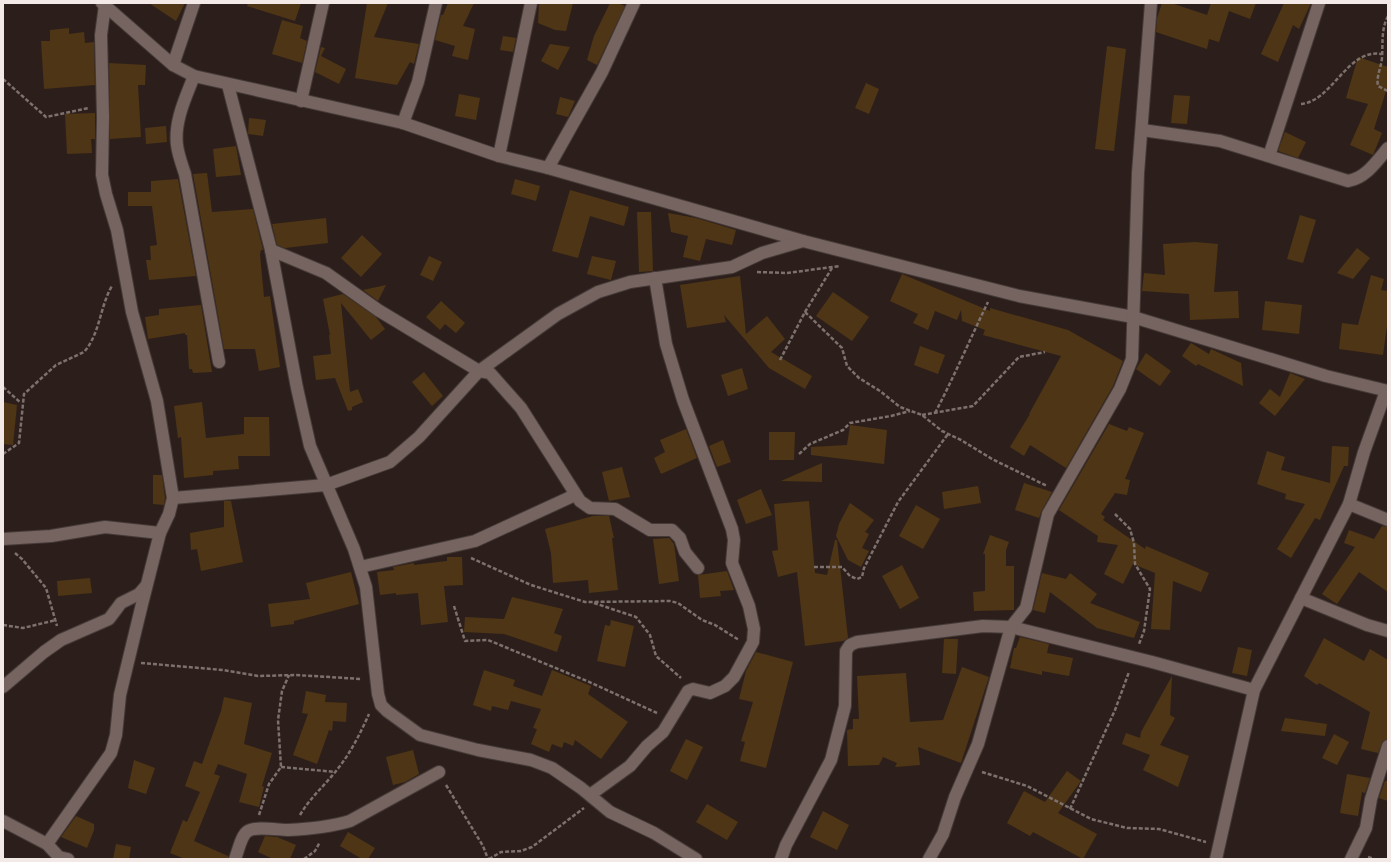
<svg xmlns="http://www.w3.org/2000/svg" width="1391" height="862" font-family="'Space Grotesk',sans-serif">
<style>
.building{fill:#4e3515}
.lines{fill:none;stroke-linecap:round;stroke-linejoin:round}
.minor-casing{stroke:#453a38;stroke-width:14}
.path{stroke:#7d716e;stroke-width:2.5;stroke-dasharray:4 2;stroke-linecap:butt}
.minor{stroke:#756460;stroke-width:12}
</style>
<rect width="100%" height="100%" fill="#2c1f1b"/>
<g class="building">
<polygon points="149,3 185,3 176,21"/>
<polygon points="248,3 301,3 295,21 247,6"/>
<polygon points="367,3 388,3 374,37 419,44 414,64 410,62 397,85 355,78"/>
<polygon points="448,3 474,3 463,26 475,29 468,60 452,56 455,46 435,40 441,15 443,15"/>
<polygon points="539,3 573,3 566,31 555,30 538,23"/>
<polygon points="610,3 618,3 625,6 597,65 587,60 594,36"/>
<polygon points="1162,3 1171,3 1207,15 1211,3 1256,3 1250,19 1229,11 1219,42 1209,39 1207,49 1156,32 1157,18"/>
<polygon points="1284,3 1311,3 1299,29 1293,25 1278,62 1261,54"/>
<polygon points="282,20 303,26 300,38 307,41 302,63 272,54"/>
<polygon points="69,28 69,34 84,32 85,43 94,42 95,85 44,89 41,41 50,41 50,30"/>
<polygon points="503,36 516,38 513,52 500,50"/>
<polygon points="550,44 570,47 558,70 541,61"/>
<polygon points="1107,46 1126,49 1114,151 1095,149"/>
<polygon points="321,47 325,48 321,56 346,69 339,84 315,72"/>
<polygon points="1358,57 1388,67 1388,85 1374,129 1382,133 1373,155 1350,145 1368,104 1346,98"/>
<polygon points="109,63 146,65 145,85 138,85 141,137 110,139"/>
<polygon points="866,83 879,89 869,114 855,108"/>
<polygon points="459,94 480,98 476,120 455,116"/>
<polygon points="1174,95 1190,96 1187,124 1171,123"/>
<polygon points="560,97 575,101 568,117 556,114"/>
<polygon points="95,113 95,139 91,139 92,153 67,154 65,114"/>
<polygon points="249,118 266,120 263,136 248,134"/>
<polygon points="166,126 167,142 146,144 145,128"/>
<polygon points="1285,132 1306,142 1298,158 1278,151"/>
<polygon points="236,146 241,175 216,177 213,149"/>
<polygon points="207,173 212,212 253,209 263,250 261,250 260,254 264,297 270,296 280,367 259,371 255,349 224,349 193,174"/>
<polygon points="178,179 196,276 149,280 146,260 151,260 150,246 157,245 152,206 128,206 128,192 151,192 151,181"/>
<polygon points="515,179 540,186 536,201 511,194"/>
<polygon points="570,190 629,207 624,226 590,216 578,258 552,251"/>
<polygon points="637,212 651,212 653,271 639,272"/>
<polygon points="668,213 696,218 736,230 732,245 706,239 700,261 683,257 688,236 671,232"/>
<polygon points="1300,215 1316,220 1303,263 1287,259"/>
<polygon points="326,218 328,243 285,248 277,245 272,224"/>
<polygon points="362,235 382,254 361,277 341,258"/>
<polygon points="1195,242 1218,244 1214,292 1238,291 1239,318 1190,320 1189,294 1142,291 1144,273 1165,275 1163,244"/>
<polygon points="1357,248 1370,258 1353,279 1337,273"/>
<polygon points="429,256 442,262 433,281 420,275"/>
<polygon points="592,256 616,261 611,280 587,274"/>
<polygon points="902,274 990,311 990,308 1068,330 1123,361 1113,386 1066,468 1030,445 1024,456 1010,447 1030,414 1029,414 1061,356 983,335 985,330 962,321 961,310 957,320 935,311 928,330 913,323 918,314 890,301"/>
<polygon points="1371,275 1384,279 1381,290 1388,291 1388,319 1383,355 1339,349 1342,323 1358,325"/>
<polygon points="740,276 746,334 767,316 785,339 771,352 812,376 805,389 769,368 724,315 726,322 687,328 680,285"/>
<polygon points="386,285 378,301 363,290"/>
<polygon points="833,292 869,317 852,341 816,316"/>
<polygon points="343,294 376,317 385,329 371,340 341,303 350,392 358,389 363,402 352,407 352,410 348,411 335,378 316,380 313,356 331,354 329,335 330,335 323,299"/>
<polygon points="441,301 465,323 456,333 445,324 440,330 426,317"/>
<polygon points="1265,301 1302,305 1299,334 1262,330"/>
<polygon points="201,305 212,372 193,373 192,369 189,369 187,335 185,335 185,333 148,339 145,317 159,315 159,309"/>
<polygon points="1191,343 1209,354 1211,349 1241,363 1243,386 1198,364 1196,366 1182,356"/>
<polygon points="920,346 945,355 938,374 914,365"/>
<polygon points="1146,353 1171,371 1160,386 1136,369"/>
<polygon points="742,368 748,389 728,396 721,375"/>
<polygon points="424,372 443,396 432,406 412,382"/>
<polygon points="1290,373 1305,379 1275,416 1259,403 1270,389 1280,397"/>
<polygon points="3,402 17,405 13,445 3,444"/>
<polygon points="202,402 206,438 244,434 244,417 269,417 270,456 238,456 239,469 213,471 213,475 184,478 181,437 178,438 174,406"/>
<polygon points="1109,424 1127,431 1129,427 1144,433 1125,479 1130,480 1127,495 1115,493 1101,514 1105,517 1103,520 1145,549 1146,546 1209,573 1201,592 1173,581 1170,630 1151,629 1155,573 1133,564 1123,584 1104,574 1118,545 1097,542 1098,536 1059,510"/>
<polygon points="850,425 887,430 884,464 811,455 811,447 847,445"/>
<polygon points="686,429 697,458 661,474 654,458 665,452 660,440"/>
<polygon points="769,432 795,432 794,460 769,460"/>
<polygon points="723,440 731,462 717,467 709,446"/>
<polygon points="1332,446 1349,447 1348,466 1344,466 1320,520 1315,518 1291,558 1277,549 1305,504 1285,499 1286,494 1257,484 1267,451 1285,457 1281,470 1330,483"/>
<polygon points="822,463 822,482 781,481"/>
<polygon points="622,467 630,497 609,501 602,472"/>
<polygon points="153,475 162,475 165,498 164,505 153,504"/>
<polygon points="1024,483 1052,492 1042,510 1039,518 1015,510"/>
<polygon points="978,486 981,503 944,509 942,492"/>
<polygon points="761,489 772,515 746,524 737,500"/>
<polygon points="224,501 231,501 243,562 201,571 197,549 191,550 190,533 224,527"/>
<polygon points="809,501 815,573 827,575 835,540 837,540 848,638 843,641 805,646 797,572 778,577 772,551 778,550 774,504"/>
<polygon points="850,503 874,520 865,532 869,534 862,548 869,551 861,567 848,560 836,536 839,524"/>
<polygon points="916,505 940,519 923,549 899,536"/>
<polygon points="593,516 609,516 614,538 612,538 618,590 589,593 588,580 553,583 551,553 545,529"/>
<polygon points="1382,526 1388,527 1388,592 1359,572 1337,604 1322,594 1355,547 1344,543 1349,530 1374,539"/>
<polygon points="990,535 1009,542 1006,550 1006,566 1014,566 1014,610 974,611 973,592 985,591 985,554 983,554"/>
<polygon points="669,538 674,544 679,581 659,584 653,539"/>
<polygon points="447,557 462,557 463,585 444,586 448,622 421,625 418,593 396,595 396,593 380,595 377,572 394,570 393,567 414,563 414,565 447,561"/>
<polygon points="902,565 919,598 900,609 882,576"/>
<polygon points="727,571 734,590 720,591 721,596 700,598 698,575"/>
<polygon points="351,572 359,604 294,621 294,624 271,627 268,604 310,599 306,583"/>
<polygon points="1042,573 1066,579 1070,573 1097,594 1090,603 1140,622 1134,638 1097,628 1050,592 1045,613 1033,610"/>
<polygon points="90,578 92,593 58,596 57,581"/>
<polygon points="512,597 563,609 554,633 562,636 557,652 504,634 464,632 465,617 504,619"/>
<polygon points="611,620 634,626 625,667 597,661 605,625 610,626"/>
<polygon points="1020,637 1049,644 1047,653 1073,658 1069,676 1042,671 1042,675 1010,668 1014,648 1016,648"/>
<polygon points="1324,638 1364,661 1370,649 1388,660 1388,739 1383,741 1378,753 1361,749 1370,712 1319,683 1317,685 1304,676"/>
<polygon points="944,639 958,639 956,674 942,673"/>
<polygon points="1238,647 1252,650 1247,676 1232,673"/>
<polygon points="756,652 793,662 766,768 740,761 745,742 741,741 753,702 739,699 746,671"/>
<polygon points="962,667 989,677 961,763 918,747 920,765 895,767 897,763 883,757 879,765 848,766 847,730 853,729 853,719 859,719 857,676 906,673 910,722 943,720"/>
<polygon points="484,670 515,680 513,686 542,696 552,670 591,686 588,694 628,722 601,759 575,740 573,746 564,742 562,748 552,744 549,752 531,744 537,729 533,728 541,709 511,701 508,710 492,706 491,711 473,705"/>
<polygon points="1172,676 1170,715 1175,718 1160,745 1189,756 1178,787 1143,770 1150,755 1122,744 1126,733 1140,738 1141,732"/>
<polygon points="306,691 326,695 325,702 347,703 346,722 333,721 332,731 329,730 317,764 293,755 308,714 302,713"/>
<polygon points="224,697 252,703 244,744 272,753 262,786 264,787 259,807 239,802 247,774 218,764 214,774 220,776 194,841 228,856 228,859 185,859 170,853 183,820 187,822 200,792 185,786 194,761 202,764 221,711"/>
<polygon points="1285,718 1327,724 1325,736 1281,731"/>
<polygon points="1334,734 1349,742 1337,765 1322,758"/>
<polygon points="686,739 703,747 687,780 670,771"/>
<polygon points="413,750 419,774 405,782 393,785 386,757"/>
<polygon points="134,760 155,768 146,794 128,788"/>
<polygon points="1067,771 1081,781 1058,813 1097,834 1083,859 1033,832 1030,836 1007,823 1024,791 1045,802"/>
<polygon points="1347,774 1370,778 1365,793 1362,792 1358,816 1340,813"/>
<polygon points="1385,781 1388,781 1388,801 1379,798"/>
<polygon points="707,804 738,822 727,840 696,822"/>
<polygon points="823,811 849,825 837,850 810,837"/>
<polygon points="76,816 94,824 94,830 87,848 61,837"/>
<polygon points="348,832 375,848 368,859 362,859 340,846"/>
<polygon points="265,836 277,837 296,845 290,859 273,859 258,852"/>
<polygon points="116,844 131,847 129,859 113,859"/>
</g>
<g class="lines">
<defs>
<g id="minor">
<polyline points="102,3 173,65 194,76 403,123 499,156 548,168 803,241 1019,296 1133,317 1326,376 1388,391"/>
<polyline points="173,65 194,3"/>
<path d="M194,76C186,97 174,121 177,145C178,154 182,165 185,174L219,362"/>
<polyline points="228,85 271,250 297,388 310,446 354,549 366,587 378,694 381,705 387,711 420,735 478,750 531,760 552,768 581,788 610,812 654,833 696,859"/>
<polyline points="301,101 323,3"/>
<polyline points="403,123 418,82 436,3"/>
<path d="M1142,130L1220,141L1348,181C1366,178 1377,161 1388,148"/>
<polyline points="499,156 531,3"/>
<polyline points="1269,156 1319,3"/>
<polyline points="548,168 602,72 634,3"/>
<polyline points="271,250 326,273 378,310 479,371 490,373 521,408 580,501 590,508 615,509 650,530 672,530 680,538 685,552 698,568"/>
<polyline points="173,498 326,485 390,462 419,437 479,371 558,314 598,292 630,282 732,267 762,253 803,241"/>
<polyline points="1349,504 1388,520"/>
<polyline points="3,539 51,536 105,527 160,533"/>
<polyline points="360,567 475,541 575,495"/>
<polyline points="1301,598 1367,625 1388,631"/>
<polyline points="3,687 44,652 61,640 109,619 121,603 139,594 146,586"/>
<polyline points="590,795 630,766 647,746 663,732 688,691 693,689 710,693 725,686 734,677 753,642 754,629 749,606 732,563 734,540 732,529 683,400 666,344 655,278"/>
<polyline points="3,821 47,844 59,857 68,859"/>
<polyline points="47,844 111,753 116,735 120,695 142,604 160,533 169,514 173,498 157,401 132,312 117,230 106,194 102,175 103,117 101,35 105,5"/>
<path d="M235,859C238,852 241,835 248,831C255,826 279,830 288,830C309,829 330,827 350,821L439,772"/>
<polyline points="781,859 786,845 831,760 845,706 846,651 850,645 857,642 983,626 1011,627 1152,662 1254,690"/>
<polyline points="929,859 943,834 955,797 978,744 1011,627 1026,608 1048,514 1120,389 1132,359 1138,173 1151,3"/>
<polyline points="1216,859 1254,690 1349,504 1364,452 1386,391"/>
<polyline points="1351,859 1366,828 1371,799 1388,746"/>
</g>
</defs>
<use href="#minor" class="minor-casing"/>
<g class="path">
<path d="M1388,16C1381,29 1383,43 1382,58C1381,68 1376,77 1378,86L1388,91"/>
<polyline points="3,79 46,117 89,108"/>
<path d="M1301,104C1333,101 1347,48 1382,54"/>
<polyline points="757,272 787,273 840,266"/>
<polyline points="805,312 842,348 847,366 859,378 880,391 900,407 922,415 942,431 961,440 992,459 1047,486"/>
<polyline points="780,360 805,312 832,268"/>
<polyline points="3,387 21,403"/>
<path d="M935,413C954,377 970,339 988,302"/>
<polyline points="922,415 973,406 1019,357 1045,352"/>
<path d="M3,454L19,443L24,394L56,365L84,352C100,334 100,306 112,286"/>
<polyline points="799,454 810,444 843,430 850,423 891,416 910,411"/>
<polyline points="1115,514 1130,529 1134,543 1135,564 1150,589 1144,631 1139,644"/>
<polyline points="15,553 22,559 46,588 57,626"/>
<polyline points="471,558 531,585 585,602 670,601 678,603 702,620 715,625 739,640"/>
<polyline points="814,567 842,567 850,576 857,579 862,577 864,568 898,502 948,434"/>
<polyline points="594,603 636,617 650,635 656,656 681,678"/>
<polyline points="454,606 465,641 488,640 587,681 657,713"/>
<polyline points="3,625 23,628 56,620"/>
<polyline points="141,663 223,670 258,676 296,675 361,679"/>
<polyline points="281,767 336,772"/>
<polyline points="982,772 1027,786 1091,819 1127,828 1159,829 1206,842"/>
<polyline points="446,785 483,846 488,859"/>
<polyline points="1070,809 1115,710 1129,672"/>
<polyline points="259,815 269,784 281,767 278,720 282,691 289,675"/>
<path d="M300,815C310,798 324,786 336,771C350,754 360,734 369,714"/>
<polyline points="1368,857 1374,859"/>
<polyline points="304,859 315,851 320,842"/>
<polyline points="489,859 501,852 521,851 532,847 584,808"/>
</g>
<use href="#minor" class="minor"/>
</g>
<rect width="1391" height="862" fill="none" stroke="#f3e9e7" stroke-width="8"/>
</svg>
